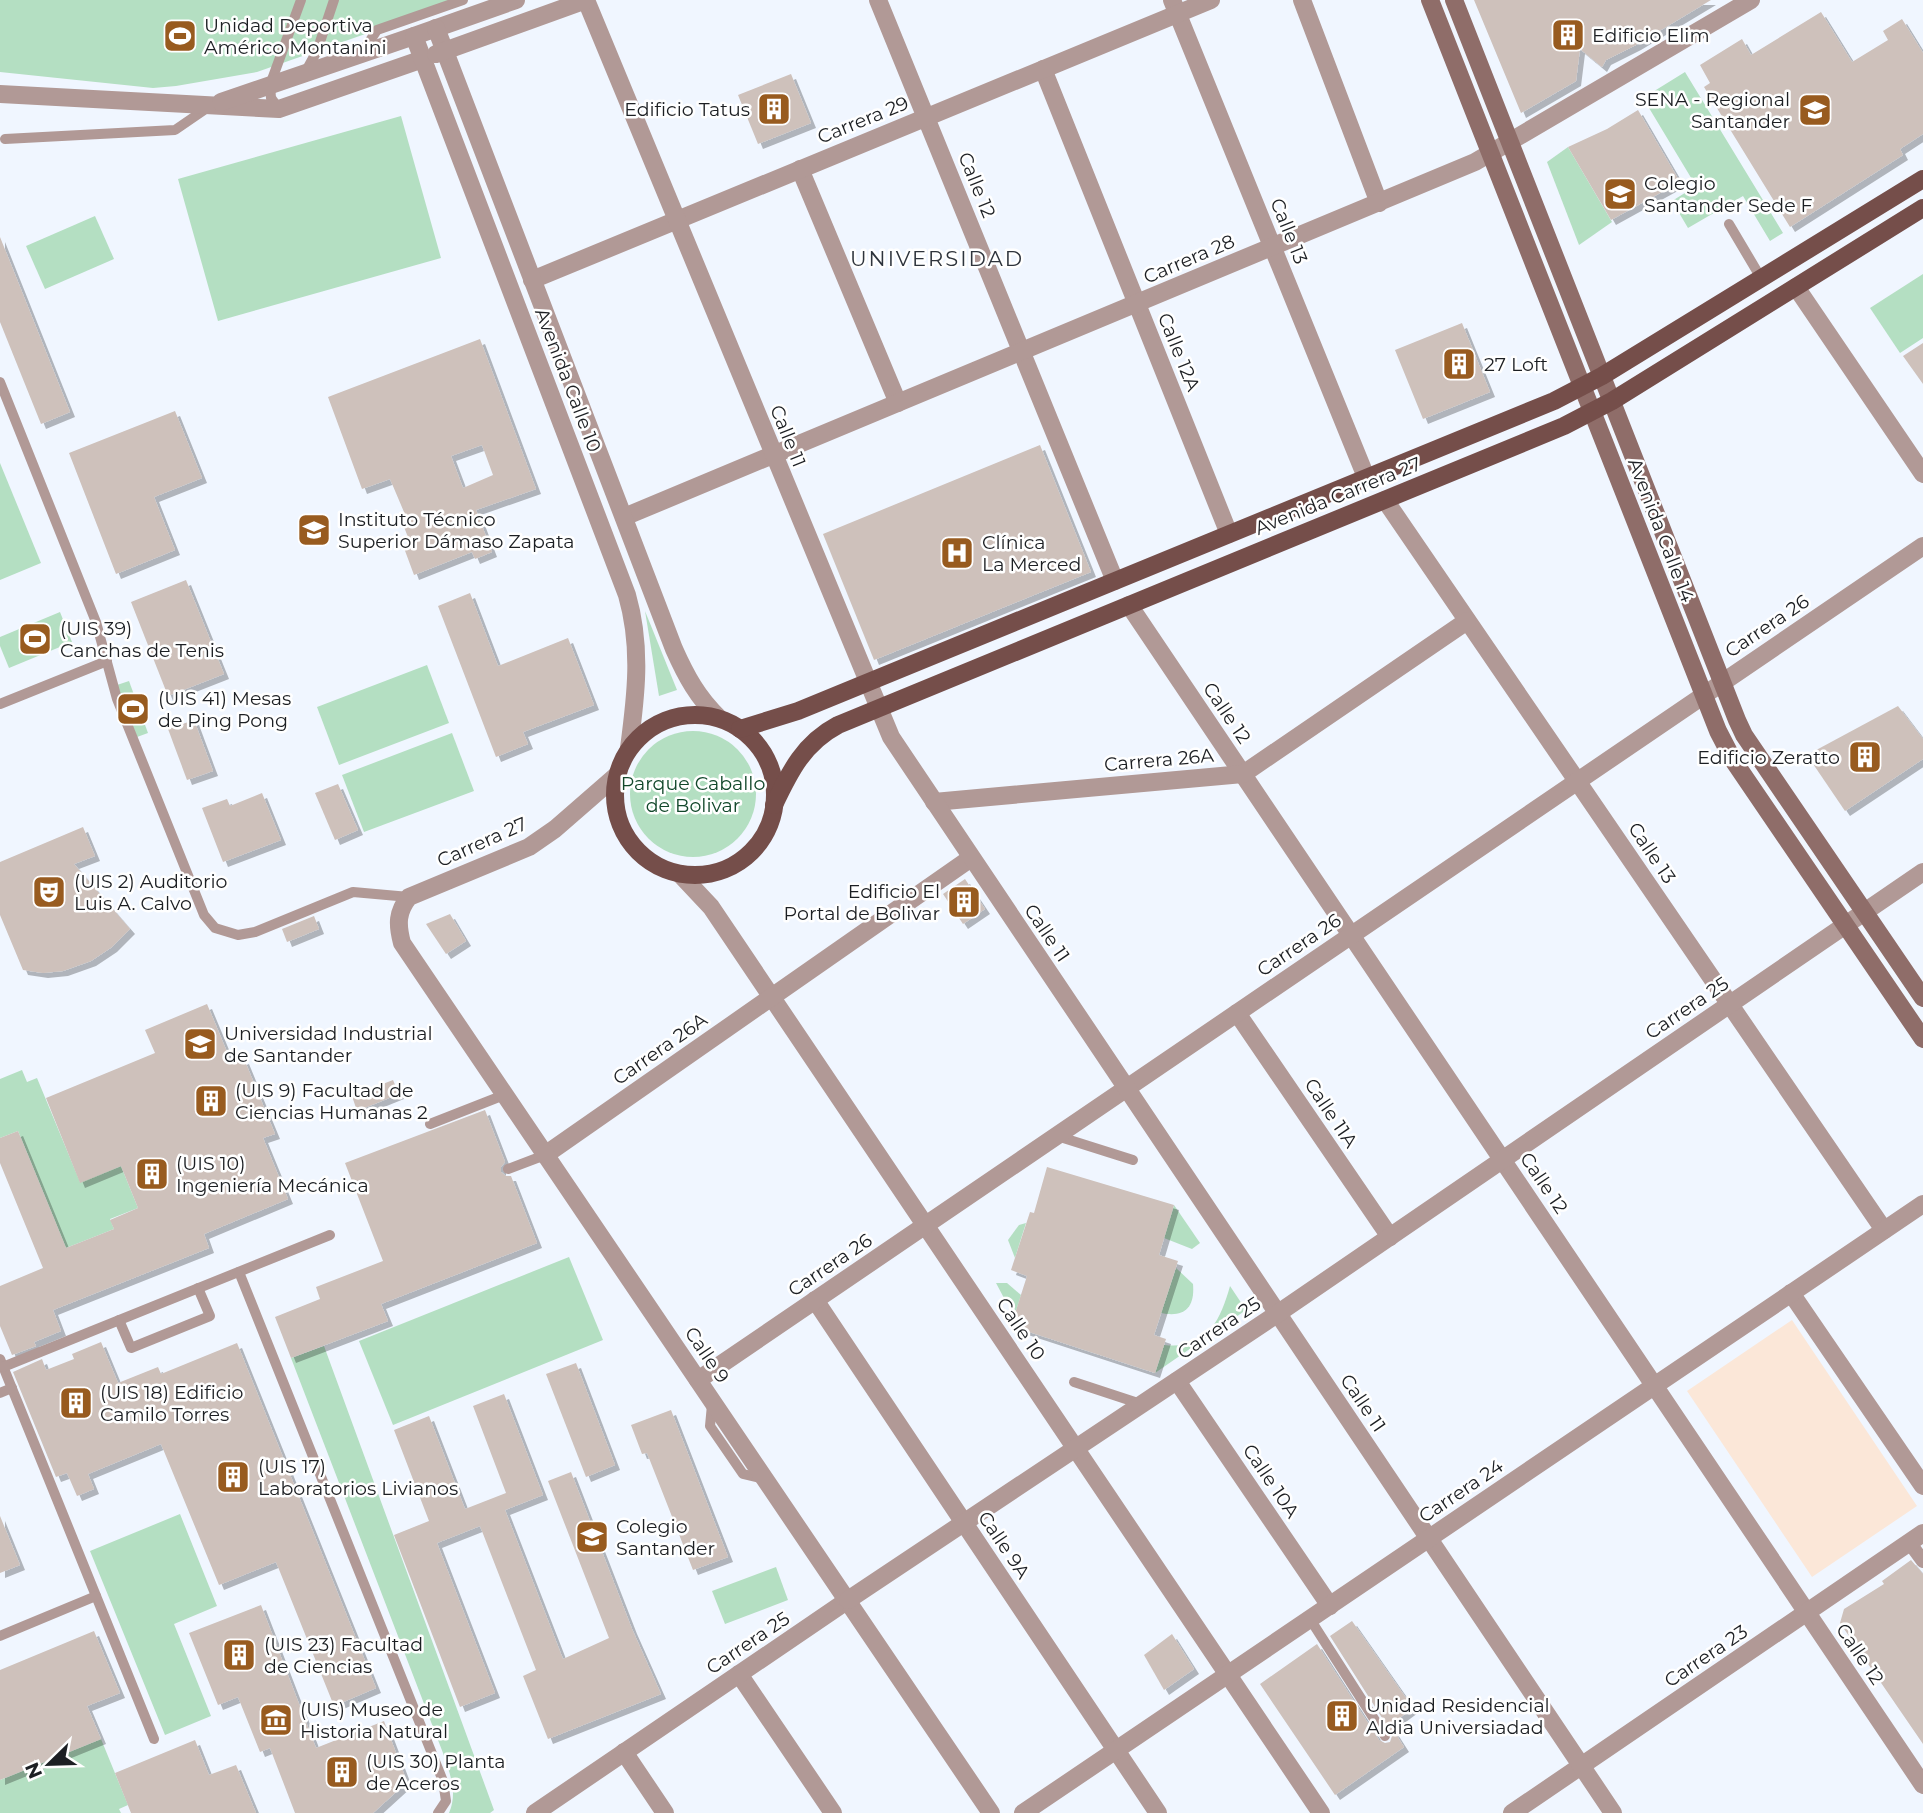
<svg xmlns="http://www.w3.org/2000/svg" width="1923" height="1813" font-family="Montserrat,sans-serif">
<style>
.commercial{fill:#fbe7d8}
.green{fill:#b4dfc2}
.building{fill:#cec1bb;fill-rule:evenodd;filter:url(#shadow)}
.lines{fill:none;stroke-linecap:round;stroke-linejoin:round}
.service{stroke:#b19996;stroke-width:10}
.pedestrian{stroke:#b19996;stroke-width:14}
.minor{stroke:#b19996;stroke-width:18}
.tertiary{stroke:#b19996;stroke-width:18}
.secondary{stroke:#8f6d69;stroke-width:18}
.primary{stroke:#754e4a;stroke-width:18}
.labels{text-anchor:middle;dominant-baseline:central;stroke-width:5;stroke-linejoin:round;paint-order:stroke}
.poi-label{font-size:19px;fill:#1c1f23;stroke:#fff;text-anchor:start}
.street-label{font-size:19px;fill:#1c1f23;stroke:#fff}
.park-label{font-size:19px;fill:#12482b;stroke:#fff}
.neighbourhood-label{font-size:21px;letter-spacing:2px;fill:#2e343c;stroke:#fff}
</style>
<defs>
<filter id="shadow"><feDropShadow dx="5" dy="5" stdDeviation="0" flood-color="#0004"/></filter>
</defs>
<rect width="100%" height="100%" fill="#f0f6ff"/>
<polygon class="commercial" points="1792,1320 1917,1506 1812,1577 1687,1391"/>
<g class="green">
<polygon points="0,0 462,0 257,72 176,86 153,88 0,72"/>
<polygon points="1685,72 1783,233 1770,241 1743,196 1688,228 1672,201 1696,186 1643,98"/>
<polygon points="401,116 441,258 218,321 178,179"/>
<polygon points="1568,147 1612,222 1579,245 1547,162"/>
<polygon points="95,216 114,259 45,289 26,246"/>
<polygon points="1923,274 1923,338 1900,353 1870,308"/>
<polygon points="0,463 41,563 0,580"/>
<polygon points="645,611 677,690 659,696"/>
<polygon points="60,612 72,642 9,668 0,646 0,637"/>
<polygon points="427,665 449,723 339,765 317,707"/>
<polygon points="129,681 148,733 137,737 117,685"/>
<circle cx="693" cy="794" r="63"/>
<polygon points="452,733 474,791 364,832 342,775"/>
<polygon points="22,1070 27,1082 37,1078 80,1182 121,1166 138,1208 110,1219 114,1229 66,1248 18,1131 0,1138 0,1079"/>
<polygon points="1174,1205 1200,1243 1192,1249 1164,1238"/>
<polygon points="1026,1223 1015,1258 1008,1240 1019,1225"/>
<polygon points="569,1257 603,1340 393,1425 359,1341"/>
<path d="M1176,1268L1193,1284C1195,1307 1185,1318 1161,1313Z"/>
<polygon points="996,1283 1007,1283 1021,1295 1016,1311 1004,1298"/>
<path d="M1230,1286L1246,1310L1155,1373L1164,1345C1206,1350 1220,1322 1230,1286Z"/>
<path d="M324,1346L494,1810L490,1813H449C458,1792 450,1774 443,1753L291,1358Z"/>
<polygon points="180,1514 217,1606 174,1624 211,1716 165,1735 90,1551"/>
<polygon points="776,1567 788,1600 725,1624 712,1591"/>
<polygon points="101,1739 128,1805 119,1809 121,1813 0,1813 0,1780"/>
</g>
<g class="building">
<polygon points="1474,0 1711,0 1636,45 1606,60 1602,67 1580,49 1576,81 1521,113"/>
<polygon points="1821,12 1852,62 1888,40 1883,31 1902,19 1923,53 1923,134 1900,149 1903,155 1790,227 1704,87 1710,83 1700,65 1742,39 1751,55"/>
<polygon points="791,74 811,123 758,144 738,95"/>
<polygon points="1638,110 1680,182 1611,220 1568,147 1607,129"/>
<polygon points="0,237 70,412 41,424 0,322"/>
<polygon points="1462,323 1490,392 1423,419 1395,350"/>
<path d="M480,339L536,489L476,510L492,552L475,559L472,552L414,575L404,548L411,545L399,514L404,512L390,479L362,489L328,397ZM482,445L493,475L463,488L451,456Z"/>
<polygon points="1923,343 1923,384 1903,356"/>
<polygon points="175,411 202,478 154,497 175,550 116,574 69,453"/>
<polygon points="1040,445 1091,572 874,660 823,534"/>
<polygon points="186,580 224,674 168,696 131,602"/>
<polygon points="470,593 498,666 568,638 594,705 523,732 528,744 496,757 438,606"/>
<polygon points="1898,706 1923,739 1923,759 1845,811 1807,755"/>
<polygon points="194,720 213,771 187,780 168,729"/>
<polygon points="338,784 358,830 335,840 315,793"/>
<polygon points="262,793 281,840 223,862 202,808 227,799 230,806"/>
<polygon points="83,827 95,856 74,864 130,929 112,947 91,961 63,971 43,973 23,970 0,915 0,862"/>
<polygon points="965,879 985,909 963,924 943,894"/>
<polygon points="450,914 466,941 446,954 426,924"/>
<polygon points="314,916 319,929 287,942 282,929"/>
<polygon points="207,1004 232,1064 244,1059 275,1134 263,1138 288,1199 204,1234 209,1248 53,1310 61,1331 34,1342 36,1346 12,1355 0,1326 0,1286 43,1268 0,1163 0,1138 18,1131 66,1248 114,1229 110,1220 138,1208 121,1166 80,1183 46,1098 155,1053 145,1030"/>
<polygon points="393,1080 399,1094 357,1111 352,1096"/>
<polygon points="485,1110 505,1162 501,1167 501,1172 506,1176 511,1176 537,1243 381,1304 388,1321 291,1358 275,1317 320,1299 316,1287 383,1261 345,1163"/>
<polygon points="1047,1167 1174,1205 1159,1255 1178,1261 1154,1335 1166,1339 1155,1373 1011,1326 1027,1276 1011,1270 1030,1212 1034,1213"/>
<polygon points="101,1342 118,1383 158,1367 161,1374 237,1343 376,1688 334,1706 276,1562 219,1585 161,1444 88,1474 94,1489 77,1496 67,1473 56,1477 13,1372 42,1359 46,1370 74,1359 72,1354"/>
<polygon points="576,1363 615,1465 586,1477 546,1374"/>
<polygon points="504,1394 543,1495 505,1510 563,1659 609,1638 548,1481 571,1472 632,1629 661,1694 548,1739 523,1676 536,1670 480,1526 437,1543 495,1693 460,1707 394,1535 429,1521 394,1430 429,1416 465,1509 506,1493 473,1406"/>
<polygon points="671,1410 728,1557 693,1570 647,1453 642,1454 631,1425"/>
<polygon points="0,1516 20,1565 0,1573"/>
<polygon points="1911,1560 1923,1574 1923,1744 1840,1623 1844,1609 1884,1584 1882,1581"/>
<polygon points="261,1605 316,1748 384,1721 407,1782 373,1813 295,1813 270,1748 260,1752 238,1697 218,1705 189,1633"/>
<polygon points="1352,1621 1413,1708 1390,1725 1404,1747 1335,1795 1260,1684 1317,1644 1379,1740 1385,1743 1390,1742 1392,1736 1391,1732 1330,1636"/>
<polygon points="94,1631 120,1693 87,1706 101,1739 0,1780 0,1670"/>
<polygon points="1172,1634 1194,1669 1164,1690 1144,1655"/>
<polygon points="195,1740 209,1775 236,1765 256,1813 131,1813 115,1773"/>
</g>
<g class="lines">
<g class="service">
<polyline points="362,53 377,30 463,0"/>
<polyline points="306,71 317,51 334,0"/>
<polyline points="279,109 271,98 270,85 301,0"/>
<polyline points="5,139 175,130 210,106"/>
<polyline points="1729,224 1761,278"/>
<polyline points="0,382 96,622 117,699 204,915 215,928 238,935 255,932 353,892 409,897"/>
<polyline points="0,704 107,661"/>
<polyline points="430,1124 504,1095"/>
<polyline points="1057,1136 1133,1160"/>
<polyline points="508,1169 545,1155"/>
<polyline points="239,1272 443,1781 446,1801 438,1813"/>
<polyline points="119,1320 131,1348 210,1316 198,1288"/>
<polyline points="0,1359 154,1739"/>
<polyline points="3,1367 330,1235"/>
<polyline points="1074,1382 1141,1404"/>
<polyline points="0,1393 12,1388"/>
<polyline points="712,1405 710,1426 743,1474 764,1479"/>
<polyline points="1310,1619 1385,1736"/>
<polyline points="0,1636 96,1596"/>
</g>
<polyline class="pedestrian" points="1909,1542 1923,1561"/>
<g class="minor">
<polyline points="878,0 1115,581"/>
<polyline points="1172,0 1366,477"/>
<polyline points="1302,0 1379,203"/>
<polyline points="1043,69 1229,534"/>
<polyline points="0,94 279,109 423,59"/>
<polyline points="221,102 414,36"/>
<polyline points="800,169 898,403"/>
<polyline points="532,280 1211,0"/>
<polyline points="1796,287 1923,474"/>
<polyline points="1385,500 1884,1230"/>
<polyline points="624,517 1475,162 1751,0"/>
<polyline points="1129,605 1923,1785"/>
<polyline points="934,802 1243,774 1467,621"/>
<polyline points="680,874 711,907 1321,1813"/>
<polyline points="1237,1013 1390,1237"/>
<polyline points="545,1155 971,858"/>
<polyline points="1791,1293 1923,1486"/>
<polyline points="815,1300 1158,1813"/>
<polyline points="698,1380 1923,546"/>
<polyline points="1177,1381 1330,1606"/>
<polyline points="739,1674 833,1813"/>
<polyline points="624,1752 665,1813"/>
<polyline points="535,1813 848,1600"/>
<polyline points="1512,1813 1923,1533"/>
</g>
<g class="tertiary">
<path d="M516,0L414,36L627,595C642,647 636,696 629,748"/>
<polyline points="586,0 891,737 1613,1813"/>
<path d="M436,28L674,649C686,676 698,698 719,718"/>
<polyline points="436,54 586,0"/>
<path d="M617,775L555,829L529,847L409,897C397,912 397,924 402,943L991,1813"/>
<polyline points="848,1600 1277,1314 1923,872"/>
<polyline points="1023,1813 1923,1204"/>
</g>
<g class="secondary">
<polyline points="1430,0 1718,731 1733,760 1923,1039"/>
<polyline points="1454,0 1737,720 1744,735 1923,998"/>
</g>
<g class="primary">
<circle cx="695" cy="795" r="80"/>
<polyline points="740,729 798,711 1554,401 1602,376 1923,179"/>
<path d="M774,805C790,771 804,743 838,725L1564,426L1612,401L1923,208"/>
</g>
</g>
<defs>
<symbol id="building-square" viewBox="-11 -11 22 22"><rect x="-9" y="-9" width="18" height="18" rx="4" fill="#985b1f" stroke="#fff"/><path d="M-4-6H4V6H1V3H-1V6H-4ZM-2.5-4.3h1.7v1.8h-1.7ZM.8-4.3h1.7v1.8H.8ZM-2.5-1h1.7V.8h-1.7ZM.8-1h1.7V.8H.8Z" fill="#fff"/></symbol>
<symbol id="stadium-square" viewBox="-11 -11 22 22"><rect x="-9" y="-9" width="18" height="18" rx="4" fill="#985b1f" stroke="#fff"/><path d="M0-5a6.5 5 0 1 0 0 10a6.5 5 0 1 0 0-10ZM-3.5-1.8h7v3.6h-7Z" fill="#fff"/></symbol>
<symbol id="university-square" viewBox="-11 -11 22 22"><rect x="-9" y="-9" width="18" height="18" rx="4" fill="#985b1f" stroke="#fff"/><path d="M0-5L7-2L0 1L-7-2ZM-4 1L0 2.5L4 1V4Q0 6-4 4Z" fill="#fff"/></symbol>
<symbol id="school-square" viewBox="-11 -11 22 22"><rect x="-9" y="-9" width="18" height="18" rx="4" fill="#985b1f" stroke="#fff"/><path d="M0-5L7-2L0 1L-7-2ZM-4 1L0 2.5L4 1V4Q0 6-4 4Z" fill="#fff"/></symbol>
<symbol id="hospital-square" viewBox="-11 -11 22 22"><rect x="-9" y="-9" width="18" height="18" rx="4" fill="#985b1f" stroke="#fff"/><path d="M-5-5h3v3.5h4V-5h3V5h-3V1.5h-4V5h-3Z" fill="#fff"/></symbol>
<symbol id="theatre-square" viewBox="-11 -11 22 22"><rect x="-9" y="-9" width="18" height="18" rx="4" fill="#985b1f" stroke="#fff"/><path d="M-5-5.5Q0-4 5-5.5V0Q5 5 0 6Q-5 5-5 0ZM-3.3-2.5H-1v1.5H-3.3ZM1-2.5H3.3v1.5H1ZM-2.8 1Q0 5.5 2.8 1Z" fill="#fff"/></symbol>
<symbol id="museum-square" viewBox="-11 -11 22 22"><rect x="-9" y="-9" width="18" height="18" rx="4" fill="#985b1f" stroke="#fff"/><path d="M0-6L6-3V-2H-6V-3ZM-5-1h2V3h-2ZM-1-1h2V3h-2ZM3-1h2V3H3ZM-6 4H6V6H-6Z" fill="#fff"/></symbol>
</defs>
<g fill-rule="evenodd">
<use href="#building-square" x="1549" y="16" width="38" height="38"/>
<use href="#stadium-square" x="161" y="17" width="38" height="38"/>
<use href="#building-square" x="755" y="90" width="38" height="38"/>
<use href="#university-square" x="1796" y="91" width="38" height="38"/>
<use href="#school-square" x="1601" y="175" width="38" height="38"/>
<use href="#building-square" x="1440" y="345" width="38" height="38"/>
<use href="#school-square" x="295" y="511" width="38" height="38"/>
<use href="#hospital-square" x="938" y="534" width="38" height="38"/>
<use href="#stadium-square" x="16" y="620" width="38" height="38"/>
<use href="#stadium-square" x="114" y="690" width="38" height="38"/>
<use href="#building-square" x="1846" y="738" width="38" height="38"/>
<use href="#theatre-square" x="30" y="873" width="38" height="38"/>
<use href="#building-square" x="945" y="883" width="38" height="38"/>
<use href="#university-square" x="181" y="1025" width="38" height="38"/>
<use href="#building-square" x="192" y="1082" width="38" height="38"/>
<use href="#building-square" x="133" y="1155" width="38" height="38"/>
<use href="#building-square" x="57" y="1384" width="38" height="38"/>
<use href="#building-square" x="214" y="1458" width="38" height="38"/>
<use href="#school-square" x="573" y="1518" width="38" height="38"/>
<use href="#building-square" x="220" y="1636" width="38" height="38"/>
<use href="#building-square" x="1323" y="1697" width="38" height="38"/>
<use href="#museum-square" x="257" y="1701" width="38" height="38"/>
<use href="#building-square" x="323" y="1753" width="38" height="38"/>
</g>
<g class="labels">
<g class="poi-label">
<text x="204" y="25">Unidad Deportiva<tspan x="204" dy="22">Américo Montanini</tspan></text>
<text x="1592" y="35">Edificio Elim</text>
<text x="1790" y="99" text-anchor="end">SENA - Regional<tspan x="1790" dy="22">Santander</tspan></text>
<text x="750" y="109" text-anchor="end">Edificio Tatus</text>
<text x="1644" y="183">Colegio<tspan x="1644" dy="22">Santander Sede F</tspan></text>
<text x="1484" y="364">27 Loft</text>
<text x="338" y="519">Instituto Técnico<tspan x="338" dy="22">Superior Dámaso Zapata</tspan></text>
<text x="982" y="542">Clínica<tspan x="982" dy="22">La Merced</tspan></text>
<text x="60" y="628">(UIS 39)<tspan x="60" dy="22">Canchas de Tenis</tspan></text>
<text x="158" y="698">(UIS 41) Mesas<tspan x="158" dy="22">de Ping Pong</tspan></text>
<text x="1840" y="757" text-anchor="end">Edificio Zeratto</text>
<text x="74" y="881">(UIS 2) Auditorio<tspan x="74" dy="22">Luis A. Calvo</tspan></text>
<text x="940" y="891" text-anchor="end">Edificio El<tspan x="940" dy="22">Portal de Bolivar</tspan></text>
<text x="224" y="1033">Universidad Industrial<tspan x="224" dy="22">de Santander</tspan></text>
<text x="235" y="1090">(UIS 9) Facultad de<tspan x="235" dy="22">Ciencias Humanas 2</tspan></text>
<text x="176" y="1163">(UIS 10)<tspan x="176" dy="22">Ingeniería Mecánica</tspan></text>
<text x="100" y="1392">(UIS 18) Edificio<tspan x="100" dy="22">Camilo Torres</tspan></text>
<text x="258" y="1466">(UIS 17)<tspan x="258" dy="22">Laboratorios Livianos</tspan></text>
<text x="616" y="1526">Colegio<tspan x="616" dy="22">Santander</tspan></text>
<text x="264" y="1644">(UIS 23) Facultad<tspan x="264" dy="22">de Ciencias</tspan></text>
<text x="1366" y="1705">Unidad Residencial<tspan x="1366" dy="22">Aldia Universiadad</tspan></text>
<text x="300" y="1709">(UIS) Museo de<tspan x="300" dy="22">Historia Natural</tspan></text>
<text x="366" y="1761">(UIS 30) Planta<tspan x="366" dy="22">de Aceros</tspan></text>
</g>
<g class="street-label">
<text transform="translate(863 120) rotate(-22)">Carrera 29</text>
<text transform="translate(977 185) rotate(68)">Calle 12</text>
<text transform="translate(1289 231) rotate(68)">Calle 13</text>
<text transform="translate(1189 259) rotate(-23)">Carrera 28</text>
<text transform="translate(1179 352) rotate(68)">Calle 12A</text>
<text transform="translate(568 380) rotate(69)">Avenida Calle 10</text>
<text transform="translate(788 436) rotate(68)">Calle 11</text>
<text transform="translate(1338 496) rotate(-22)">Avenida Carrera 27</text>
<text transform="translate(1661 530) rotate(69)">Avenida Calle 14</text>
<text transform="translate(1767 626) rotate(-34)">Carrera 26</text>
<text transform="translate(1227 713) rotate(56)">Calle 12</text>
<text transform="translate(1159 760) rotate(-5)">Carrera 26A</text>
<text transform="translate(482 842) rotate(-24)">Carrera 27</text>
<text transform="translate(1652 853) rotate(56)">Calle 13</text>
<text transform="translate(1047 933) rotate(56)">Calle 11</text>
<text transform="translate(1299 945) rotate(-34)">Carrera 26</text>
<text transform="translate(1687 1008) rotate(-34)">Carrera 25</text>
<text transform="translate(660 1049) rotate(-35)">Carrera 26A</text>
<text transform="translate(1331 1113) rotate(56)">Calle 11A</text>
<text transform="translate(1544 1183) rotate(56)">Calle 12</text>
<text transform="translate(830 1265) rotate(-34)">Carrera 26</text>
<text transform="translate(1219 1328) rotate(-34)">Carrera 25</text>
<text transform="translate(1021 1329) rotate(56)">Calle 10</text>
<text transform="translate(707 1355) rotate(56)">Calle 9</text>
<text transform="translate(1363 1403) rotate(56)">Calle 11</text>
<text transform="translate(1271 1481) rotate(56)">Calle 10A</text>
<text transform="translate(1461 1491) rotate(-34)">Carrera 24</text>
<text transform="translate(1004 1545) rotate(56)">Calle 9A</text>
<text transform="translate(748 1643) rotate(-34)">Carrera 25</text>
<text transform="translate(1860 1654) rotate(56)">Calle 12</text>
<text transform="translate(1706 1656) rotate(-34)">Carrera 23</text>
</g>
<g class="park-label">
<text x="693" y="783">Parque Caballo<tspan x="693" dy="22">de Bolivar</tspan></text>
</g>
<g class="neighbourhood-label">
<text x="937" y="258">UNIVERSIDAD</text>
</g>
</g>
<g transform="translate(49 1764) rotate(247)" stroke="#ffffff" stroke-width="5" paint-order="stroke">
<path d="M0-5L12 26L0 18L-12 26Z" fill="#1c1f23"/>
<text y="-10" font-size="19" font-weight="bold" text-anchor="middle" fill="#1c1f23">N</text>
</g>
</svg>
